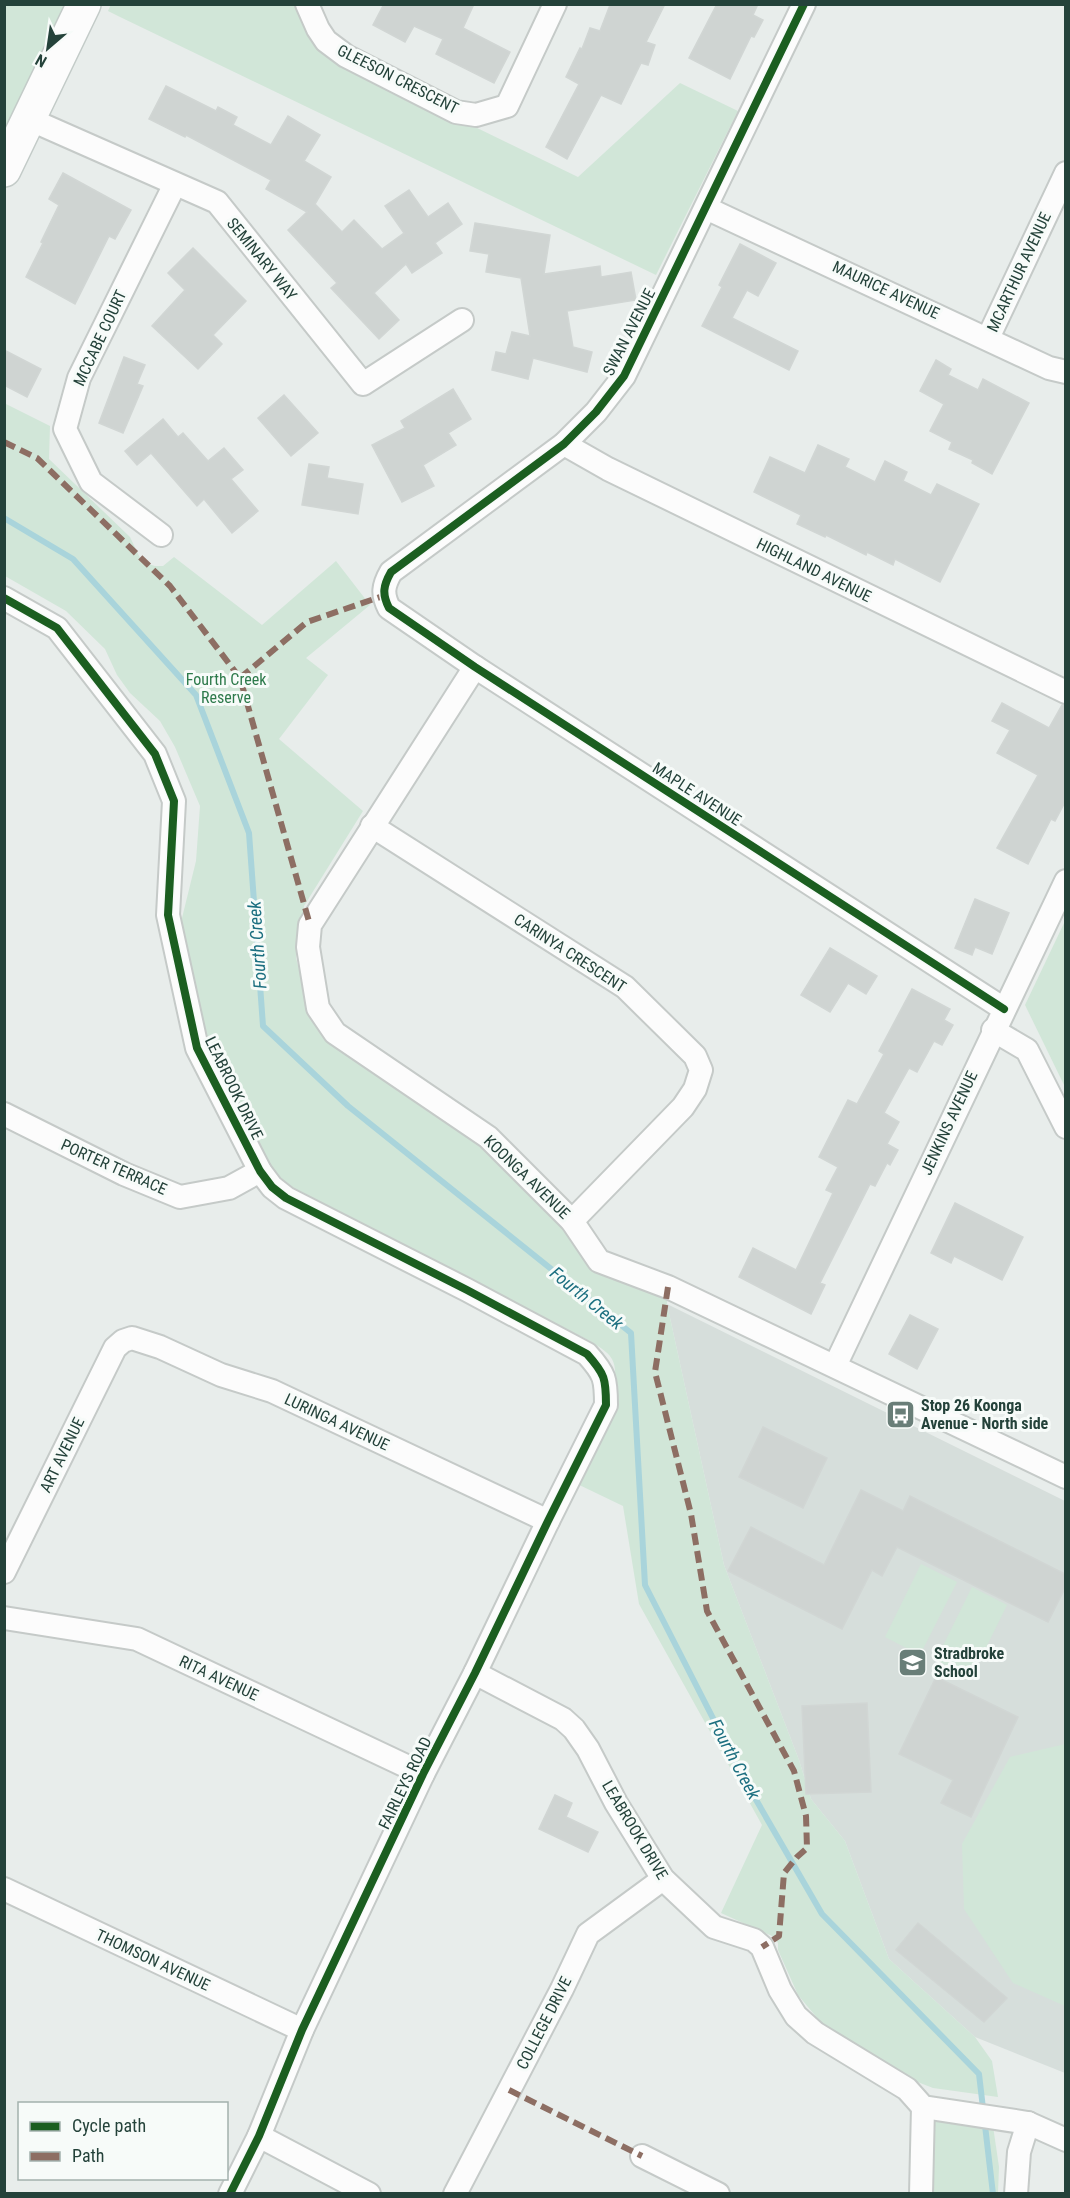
<svg xmlns="http://www.w3.org/2000/svg" width="1070" height="2198" font-family="'Roboto Condensed',sans-serif">
<style>
.built{fill:#d6dedb}
.green{fill:#d1e6d8}
.lines{fill:none;stroke-linecap:round;stroke-linejoin:round}
.stream{stroke:#a9d4db;stroke-width:6}
.building{fill:#cfd4d2;stroke:#d1d6d4;stroke-width:1.5}
.minor-casing{stroke:#c5cac8;stroke-width:26}
.secondary-casing{stroke:#c3cbc8;stroke-width:36}
.minor{stroke:#fcfcfc;stroke-width:22}
.secondary{stroke:#fcfcfc;stroke-width:33}
.quiet{stroke:#8d6e63;stroke-width:6;stroke-dasharray:12 6;stroke-linecap:butt}
.cycleway-casing{stroke:#f7fbf9;stroke-width:11}
.cycleway{stroke:#1b5e20;stroke-width:8}
.labels{text-anchor:middle;dominant-baseline:central;stroke-width:6;stroke-linejoin:round;paint-order:stroke}
.street-label{font-size:16px;fill:#24423a;stroke:#f7fbf9}
.park-label{font-size:16px;fill:#2d7a4b;stroke:#f7fbf9}
.poi-label{font-size:16px;font-weight:bold;fill:#24423a;stroke:#f7fbf9;text-anchor:start}
.water-label{font-size:18px;font-style:italic;fill:#1c6f80;stroke:#f7fbf9}
</style>
<rect width="100%" height="100%" fill="#e8edeb"/>
<polygon class="built" points="667,1304 1065,1501 1065,2073 975,2037 889,1959 845,1841 811,1799 799,1760 724,1565"/>
<g class="green">
<polygon points="111,4 294,5 319,51 578,177 680,83 738,111 656,275 118,16 108,11"/>
<polygon points="5,5 68,5 5,145"/>
<path d="M4,403L50,426L49,459L130,537L140,558L145,563L155,566H163L174,557L262,625L336,561L370,605L306,658L328,675L279,739L363,811L304,906L296,958L311,1015L488,1137L601,1262L668,1287L667,1304L724,1565L799,1760L811,1799L845,1841L889,1959L975,2037L992,2061L998,2097L933,2088L915,2081L823,2025L798,1995L778,1950V1943L772,1936L721,1913L762,1825L639,1604L623,1506L571,1481L615,1383C617,1357 610,1354 590,1341L295,1189L282,1181L265,1158L202,1046L182,952V918L196,861L200,806L175,747L160,721L130,693L117,675L105,649L66,611L5,576Z"/>
<polygon points="1065,921 1065,1087 1025,1005"/>
<polygon points="921,1564 957,1582 920,1655 885,1637"/>
<polygon points="972,1587 1007,1605 971,1678 936,1660"/>
<polygon points="1065,1744 1066,1744 1065,2006 1013,1983 964,1909 962,1844 1010,1757"/>
<polygon points="936,2116 993,2126 999,2167 998,2193 930,2194 930,2151"/>
</g>
<g class="lines">
<polyline class="stream" points="4,518 73,559 196,695 249,833 263,1026 348,1106 631,1333 645,1585 744,1779 822,1914 979,2074 993,2194"/>
</g>
<g class="building">
<polygon points="384,4 474,4 463,28 510,52 494,83 436,54 443,39 414,26 405,42 373,25"/>
<polygon points="665,4 646,42 655,45 648,65 641,63 621,104 601,95 567,159 546,147 579,84 566,77 580,48 582,49 590,28 600,31 610,5"/>
<polygon points="717,4 758,4 753,15 763,20 754,37 751,36 730,79 689,58"/>
<polygon points="166,86 216,111 218,107 237,117 233,125 271,145 288,116 320,135 304,161 331,177 315,204 342,232 354,220 382,249 404,233 385,206 409,190 428,217 448,203 462,224 435,243 442,253 412,273 406,264 374,293 399,320 379,339 331,288 337,283 288,230 307,212 266,189 271,180 186,135 185,137 149,119"/>
<polygon points="63,173 131,210 115,239 109,236 75,304 26,277 43,243 41,242 59,205 49,199"/>
<polygon points="475,223 550,235 544,274 600,266 601,277 631,272 636,300 567,311 573,347 592,352 587,372 533,358 528,379 492,370 496,352 506,354 512,332 530,336 521,278 486,272 489,254 470,251"/>
<polygon points="740,244 776,263 758,296 747,290 732,318 798,351 789,370 702,326 722,287 719,285"/>
<polygon points="193,248 246,301 213,335 222,344 198,369 152,326 185,290 168,273"/>
<polygon points="4,350 41,369 27,397 4,385"/>
<polygon points="124,357 145,365 137,384 143,386 123,433 99,423"/>
<polygon points="936,360 951,369 948,375 978,390 983,379 1029,403 992,474 972,463 973,460 949,449 952,442 930,431 944,404 920,391"/>
<polygon points="453,389 471,419 448,433 456,445 423,465 434,486 402,502 372,445 405,428 401,421"/>
<polygon points="284,395 318,433 291,456 258,418"/>
<polygon points="163,419 178,437 183,433 208,461 224,448 243,470 231,479 258,511 232,533 204,499 197,506 151,453 137,465 125,451"/>
<polygon points="818,445 849,459 845,467 875,482 885,461 907,472 903,481 931,495 937,484 979,504 940,582 895,559 893,565 867,552 866,555 826,535 825,537 797,524 801,515 754,492 770,457 805,473"/>
<polygon points="309,464 329,467 327,478 363,484 358,514 302,505"/>
<polygon points="1002,703 1049,728 1062,705 1065,705 1065,802 1055,821 1051,819 1028,864 997,848 1038,775 997,753 1010,730 992,721"/>
<polygon points="975,899 1009,913 992,954 975,947 972,955 955,948"/>
<polygon points="830,948 877,976 866,994 848,983 830,1012 801,995"/>
<polygon points="912,989 950,1009 944,1020 953,1025 942,1045 934,1041 917,1072 909,1068 884,1113 899,1122 887,1144 898,1150 890,1165 887,1163 875,1186 870,1184 820,1283 825,1285 811,1314 739,1277 753,1248 796,1270 833,1193 826,1190 838,1167 819,1157 848,1100 857,1104 884,1054 879,1051"/>
<polygon points="955,1203 1023,1237 1002,1280 954,1256 951,1263 931,1253"/>
<polygon points="910,1315 938,1329 917,1369 889,1354"/>
<polygon points="763,1427 827,1458 803,1508 739,1477"/>
<polygon points="861,1490 903,1511 910,1496 1065,1574 1065,1588 1048,1622 897,1547 882,1576 872,1570 842,1629 728,1571 751,1527 824,1565"/>
<polygon points="936,1677 1018,1717 971,1817 941,1803 953,1780 899,1754"/>
<polygon points="867,1703 871,1792 806,1794 802,1706"/>
<polygon points="555,1795 572,1803 566,1817 598,1832 588,1852 539,1829"/>
<polygon points="918,1923 1007,1998 984,2022 896,1950"/>
</g>
<g class="lines">
<defs>
<g id="minor">
<polyline points="307,4 318,29 326,41 346,56 456,112 476,115 507,106 555,4"/>
<path d="M804,4L624,376L596,412L564,444L391,572C383,586 382,594 389,608L475,667L1004,1009"/>
<polyline points="29,119 217,202 363,384 462,320"/>
<polyline points="706,208 1049,368 1066,372"/>
<polyline points="988,338 1066,173"/>
<polyline points="564,444 608,469 1066,692"/>
<polyline points="161,535 91,482 65,429 79,378 175,184"/>
<path d="M4,598L57,628L155,754L174,801L168,915L197,1048L260,1171L272,1187L286,1198L467,1290L587,1354C605,1374 606,1379 606,1405L548,1521L475,1673L423,1774L302,2030L259,2136L230,2194"/>
<polyline points="475,667 310,925 308,947 318,1008 335,1033 488,1137 572,1221 599,1261 668,1287 1066,1477"/>
<polyline points="372,826 625,987 695,1056 701,1070 695,1089 683,1107 572,1221"/>
<polyline points="993,1030 1027,1050 1066,1127"/>
<polyline points="4,1114 124,1174 180,1197 229,1188 260,1171"/>
<polyline points="835,1366 1066,881"/>
<polyline points="4,1572 115,1348 123,1341 132,1338 160,1347 221,1375 272,1391 548,1521"/>
<polyline points="4,1618 137,1639 423,1774"/>
<polyline points="475,1673 563,1719 574,1729 588,1749 616,1803 663,1879 714,1927 754,1940 762,1947 780,1990 796,2016 815,2033 907,2089 923,2107 1028,2123 1066,2140"/>
<polyline points="4,1889 302,2030"/>
<polyline points="259,2136 369,2194"/>
<polyline points="642,2156 718,2194"/>
<polyline points="455,2194 562,1989 588,1934 663,1879"/>
<polyline points="921,2194 923,2107"/>
<polyline points="1016,2194 1019,2152 1028,2123"/>
</g>
<polyline id="secondary" points="4,170 84,4"/>
</defs>
<use href="#minor" class="minor-casing"/>
<use href="#secondary" class="secondary-casing"/>
<use href="#minor" class="minor"/>
<use href="#secondary" class="secondary"/>
<g class="quiet">
<polyline points="4,442 37,458 170,586 240,678 310,925"/>
<polyline points="240,678 307,622 383,596"/>
<polyline points="668,1287 655,1372 691,1514 707,1611 794,1771 806,1816 807,1848 797,1857 784,1873 779,1936 762,1947"/>
<polyline points="509,2090 642,2156"/>
</g>
<defs>
<g id="cycleway">
<path d="M804,4L624,376L596,412L564,444L391,572C383,586 382,594 389,608L475,667L1004,1009"/>
<path d="M4,598L57,628L155,754L174,801L168,915L197,1048L260,1171L272,1187L286,1198L467,1290L587,1354C605,1374 606,1379 606,1405L548,1521L475,1673L423,1774L302,2030L259,2136L230,2194"/>
</g>
</defs>
<use href="#cycleway" class="cycleway-casing"/>
<use href="#cycleway" class="cycleway"/>
</g>
<defs>
<symbol id="bus-square" viewBox="-11 -11 22 22"><rect x="-9" y="-9" width="18" height="18" rx="4" fill="#697e78" stroke="#f7fbf9"/><path d="M-5-6H5V4H4V6H2V4H-2V6H-4V4H-5ZM-3.5-4V0h7V-4ZM-3.5 1.2v1.5H-2V1.2ZM2 1.2v1.5H3.5V1.2Z" fill="#fff"/></symbol>
<symbol id="school-square" viewBox="-11 -11 22 22"><rect x="-9" y="-9" width="18" height="18" rx="4" fill="#697e78" stroke="#f7fbf9"/><path d="M0-5L7-2L0 1L-7-2ZM-4 1L0 2.5L4 1V4Q0 6-4 4Z" fill="#fff"/></symbol>
</defs>
<g fill-rule="evenodd">
<use href="#bus-square" x="884" y="1398" width="33" height="33"/>
<use href="#school-square" x="896" y="1646" width="33" height="33"/>
</g>
<g class="labels">
<g class="street-label">
<text transform="translate(398 79) rotate(27)">GLEESON CRESCENT</text>
<text transform="translate(262 259) rotate(51)">SEMINARY WAY</text>
<text transform="translate(1019 272) rotate(-65)">MCARTHUR AVENUE</text>
<text transform="translate(886 290) rotate(25)">MAURICE AVENUE</text>
<text transform="translate(629 332) rotate(-63)">SWAN AVENUE</text>
<text transform="translate(100 338) rotate(-65)">MCCABE COURT</text>
<text transform="translate(814 570) rotate(26)">HIGHLAND AVENUE</text>
<text transform="translate(697 794) rotate(33)">MAPLE AVENUE</text>
<text transform="translate(570 953) rotate(33)">CARINYA CRESCENT</text>
<text transform="translate(234 1088) rotate(64)">LEABROOK DRIVE</text>
<text transform="translate(949 1123) rotate(-65)">JENKINS AVENUE</text>
<text transform="translate(114 1167) rotate(24)">PORTER TERRACE</text>
<text transform="translate(527 1177) rotate(44)">KOONGA AVENUE</text>
<text transform="translate(337 1422) rotate(25)">LURINGA AVENUE</text>
<text transform="translate(62 1455) rotate(-64)">ART AVENUE</text>
<text transform="translate(219 1678) rotate(25)">RITA AVENUE</text>
<text transform="translate(405 1783) rotate(-64)">FAIRLEYS ROAD</text>
<text transform="translate(635 1830) rotate(59)">LEABROOK DRIVE</text>
<text transform="translate(153 1960) rotate(25)">THOMSON AVENUE</text>
<text transform="translate(544 2023) rotate(-63)">COLLEGE DRIVE</text>
</g>
<g class="park-label">
<text x="226" y="679">Fourth Creek<tspan x="226" dy="18">Reserve</tspan></text>
</g>
<g class="poi-label">
<text x="921" y="1405">Stop 26 Koonga<tspan x="921" dy="18">Avenue - North side</tspan></text>
<text x="934" y="1653">Stradbroke<tspan x="934" dy="18">School</tspan></text>
</g>
<g class="water-label">
<text transform="translate(257 945) rotate(-94)">Fourth Creek</text>
<text transform="translate(587 1298) rotate(39)">Fourth Creek</text>
<text transform="translate(735 1759) rotate(62)">Fourth Creek</text>
</g>
</g>
<rect width="1070" height="2198" fill="none" stroke="#24423a" stroke-width="12"/>
<rect x="18" y="2102" width="210" height="78" fill="#f7fbf9" stroke="#a3b1ad" stroke-width="1.5"/>
<rect x="30" y="2122" width="30" height="9" fill="#1b5e20" stroke="#a3b1ad" stroke-width="1.5"/>
<text x="72" y="2132" font-size="18" fill="#24423a">Cycle path</text>
<rect x="30" y="2152" width="30" height="9" fill="#8d6e63" stroke="#a3b1ad" stroke-width="1.5"/>
<text x="72" y="2162" font-size="18" fill="#24423a">Path</text>
<g transform="translate(48 48) rotate(209)" stroke="#f7fbf9" stroke-width="4.5" paint-order="stroke">
<path d="M0-4.5L10 22L0 15L-10 22Z" fill="#24423a"/>
<text y="-9" font-size="16" font-weight="bold" text-anchor="middle" fill="#24423a">N</text>
</g>
</svg>
